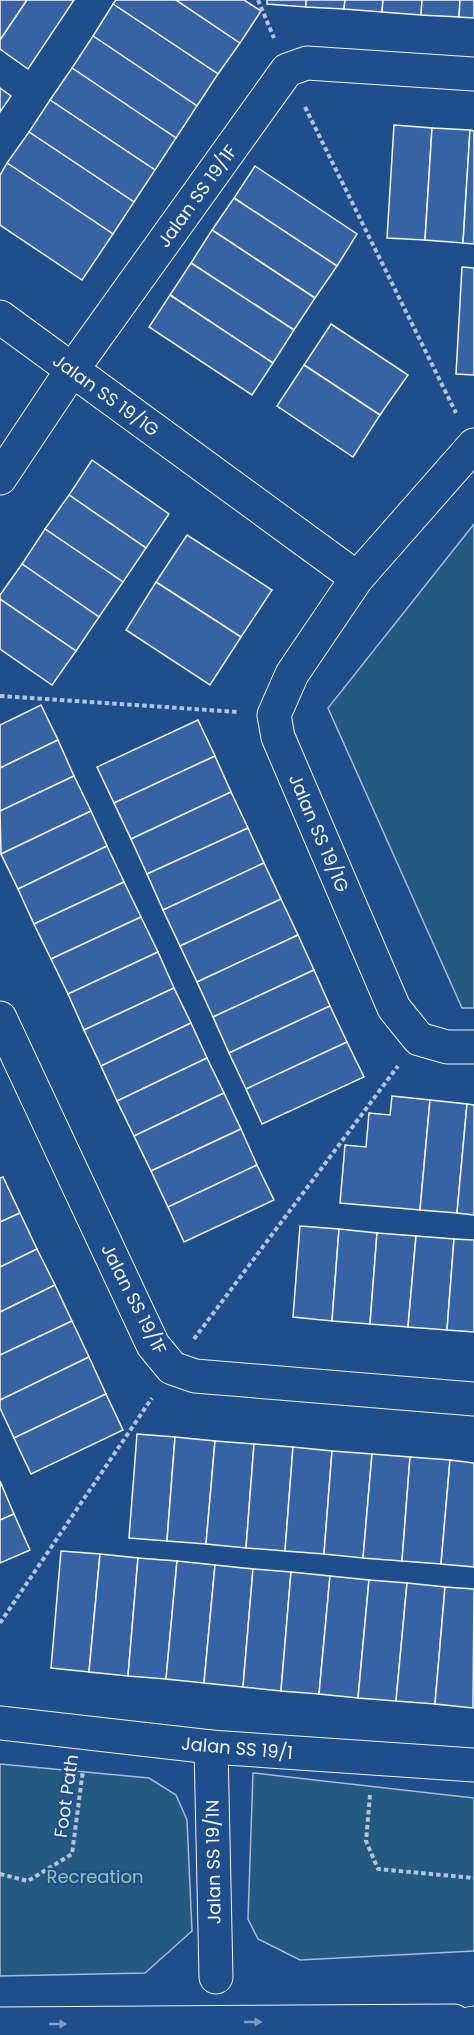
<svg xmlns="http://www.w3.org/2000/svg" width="474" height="2035" font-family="Poppins,sans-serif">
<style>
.green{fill:#245a82;stroke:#a8bbd7;stroke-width:1.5}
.building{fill:#3563a3;stroke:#f2f6ff;stroke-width:1.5}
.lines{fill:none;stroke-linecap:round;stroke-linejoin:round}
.minor-casing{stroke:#f2f6ff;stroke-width:35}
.major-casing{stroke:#f2f6ff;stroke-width:35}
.highway-casing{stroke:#f2f6ff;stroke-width:35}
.path{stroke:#b3c4dc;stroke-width:4;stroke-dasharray:4.5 3;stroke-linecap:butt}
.minor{stroke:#1f4e8c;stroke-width:33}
.major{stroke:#1f4e8c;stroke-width:33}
.highway{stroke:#1f4e8c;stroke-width:33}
.oneway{fill:#7e9ac0}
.labels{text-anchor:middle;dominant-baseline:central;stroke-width:4.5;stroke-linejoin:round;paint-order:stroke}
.street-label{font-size:18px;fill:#f2f6ff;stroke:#1f4e8c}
.park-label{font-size:18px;fill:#97c8a6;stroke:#1f4e8c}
</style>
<rect width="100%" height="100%" fill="#1f4e8c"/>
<g class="green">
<polygon points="474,524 474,1008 462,1008 328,708"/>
<polygon points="0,1764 149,1778 176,1795 187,1820 192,1931 145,1973 0,1976"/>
<polygon points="253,1773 474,1798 474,1951 300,1960 258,1939 248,1919"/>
</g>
<g class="building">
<polygon points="0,0 27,0 0,40"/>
<polygon points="27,0 74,0 28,69 0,49 0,40"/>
<polygon points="116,0 176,0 240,43 218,74 113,4"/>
<polygon points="176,0 244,0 261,11 240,43"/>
<polygon points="267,0 306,0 306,7 267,4"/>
<polygon points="306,0 345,0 344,9 306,7"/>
<polygon points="345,0 383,0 382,12 344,9"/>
<polygon points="383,0 422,0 421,15 382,12"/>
<polygon points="422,0 460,0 459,17 421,15"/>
<polygon points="460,0 474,0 474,18 459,17"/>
<polygon points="113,4 218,74 197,106 93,36"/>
<polygon points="93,36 197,106 176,138 72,68"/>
<polygon points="72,68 176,138 155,170 50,100"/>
<polygon points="0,88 11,96 0,112"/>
<polygon points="50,100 155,170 134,202 29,132"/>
<polygon points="394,125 432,128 425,240 387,238"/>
<polygon points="432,128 470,130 463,243 425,240"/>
<polygon points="470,130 474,131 474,244 463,243"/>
<polygon points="29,132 134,202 113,234 7,163"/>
<polygon points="7,163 113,234 82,280 0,225 0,175"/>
<polygon points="255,166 357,234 337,266 234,198"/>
<polygon points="234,198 337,266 315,298 212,230"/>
<polygon points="212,230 315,298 294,330 191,263"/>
<polygon points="191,263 294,330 273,363 170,295"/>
<polygon points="462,267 474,268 474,375 456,374"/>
<polygon points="170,295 273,363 252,395 149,327"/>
<polygon points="331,324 408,375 380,415 304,365"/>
<polygon points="304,365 380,415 353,457 277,406"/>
<polygon points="92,460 169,514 146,548 69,495"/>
<polygon points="69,495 146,548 123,582 45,529"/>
<polygon points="45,529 123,582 99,617 22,564"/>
<polygon points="187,535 272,590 241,637 156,582"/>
<polygon points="22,564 99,617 76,651 0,599 0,595"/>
<polygon points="156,582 241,637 210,685 126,630"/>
<polygon points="0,599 76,651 52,685 0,649"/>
<polygon points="41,705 58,740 0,768 0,725"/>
<polygon points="198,720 215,756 114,803 97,767"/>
<polygon points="58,740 74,776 0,811 0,768"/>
<polygon points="215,756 231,792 131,839 114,803"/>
<polygon points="74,776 91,811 1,854 0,811"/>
<polygon points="231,792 248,828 147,874 131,839"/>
<polygon points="91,811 107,846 18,889 1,854"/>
<polygon points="248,828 264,863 163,910 147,874"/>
<polygon points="107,846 124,882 34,924 18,889"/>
<polygon points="264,863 281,899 180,946 163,910"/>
<polygon points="124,882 141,917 51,959 34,924"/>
<polygon points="281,899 298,935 197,982 180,946"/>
<polygon points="141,917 158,952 68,994 51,959"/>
<polygon points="298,935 314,970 213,1017 197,982"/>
<polygon points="158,952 174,988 84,1030 68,994"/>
<polygon points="314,970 330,1006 229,1053 213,1017"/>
<polygon points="174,988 191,1023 101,1066 84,1030"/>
<polygon points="330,1006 347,1042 246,1089 229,1053"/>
<polygon points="191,1023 207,1058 117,1101 101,1066"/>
<polygon points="347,1042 364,1077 262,1124 246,1089"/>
<polygon points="207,1058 224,1093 134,1136 117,1101"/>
<polygon points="224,1093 241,1129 151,1171 134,1136"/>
<polygon points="392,1096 430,1100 420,1210 340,1203 345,1145 366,1147 369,1113 390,1115"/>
<polygon points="430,1100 467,1104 457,1213 420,1210"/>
<polygon points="467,1104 474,1105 474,1215 457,1213"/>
<polygon points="241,1129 257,1165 168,1207 151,1171"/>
<polygon points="257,1165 274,1200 184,1242 168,1207"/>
<polygon points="3,1177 20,1213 0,1222 0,1178"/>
<polygon points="20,1213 37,1249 0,1267 0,1222"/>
<polygon points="300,1226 339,1229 332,1321 293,1317"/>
<polygon points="339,1229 377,1233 370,1324 332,1321"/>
<polygon points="377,1233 416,1236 408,1327 370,1324"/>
<polygon points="416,1236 454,1239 447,1330 408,1327"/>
<polygon points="454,1239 474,1240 474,1332 447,1330"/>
<polygon points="37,1249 55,1285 0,1312 0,1267"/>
<polygon points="55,1285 72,1321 0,1355 0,1312"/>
<polygon points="72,1321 89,1357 0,1400 0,1355"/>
<polygon points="89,1357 106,1394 14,1438 0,1408 0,1400"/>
<polygon points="106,1394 123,1430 31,1474 14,1438"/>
<polygon points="137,1434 175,1437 167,1541 129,1538"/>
<polygon points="175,1437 215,1441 206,1544 167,1541"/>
<polygon points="215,1441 254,1444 246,1548 206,1544"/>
<polygon points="254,1444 293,1447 285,1551 246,1548"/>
<polygon points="293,1447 332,1451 324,1554 285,1551"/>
<polygon points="332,1451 372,1454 363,1558 324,1554"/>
<polygon points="372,1454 410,1457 402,1561 363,1558"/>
<polygon points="410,1457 450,1460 441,1564 402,1561"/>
<polygon points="450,1460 474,1463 474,1567 441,1564"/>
<polygon points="0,1481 14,1514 0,1520"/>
<polygon points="14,1514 30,1550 0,1563 0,1520"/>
<polygon points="61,1551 100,1554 89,1672 51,1668"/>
<polygon points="100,1554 138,1558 128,1676 89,1672"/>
<polygon points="138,1558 177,1561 166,1679 128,1676"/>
<polygon points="177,1561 215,1565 204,1683 166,1679"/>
<polygon points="215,1565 253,1569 243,1687 204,1683"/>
<polygon points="253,1569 291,1572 281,1691 243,1687"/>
<polygon points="291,1572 330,1576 319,1694 281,1691"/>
<polygon points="330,1576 369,1580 358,1698 319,1694"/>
<polygon points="369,1580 407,1583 396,1701 358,1698"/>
<polygon points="407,1583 445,1587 435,1704 396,1701"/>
<polygon points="445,1587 474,1589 473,1708 435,1704"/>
</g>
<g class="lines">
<defs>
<g id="minor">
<polyline points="0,317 357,578"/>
<polyline points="474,445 357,578 292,674 274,715 278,737 394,1008 419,1039 447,1047 474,1047"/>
<polyline points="0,478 72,370 287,70 307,63 474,74"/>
<polyline points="0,1018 153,1345 172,1368 195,1376 474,1399"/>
<polyline points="0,1723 211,1747 474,1765"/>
<polyline points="211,1747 216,1977"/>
</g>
<polyline id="major" points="0,2024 454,2021"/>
<polyline id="highway" points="417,2035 474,2023"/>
</defs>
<use href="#minor" class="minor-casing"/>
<use href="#major" class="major-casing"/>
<use href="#highway" class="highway-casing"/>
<g class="path">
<polyline points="258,0 274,38"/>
<polyline points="305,107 456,413"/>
<polyline points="0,696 238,712"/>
<polyline points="194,1339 398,1066"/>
<polyline points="0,1623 152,1398"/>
<polyline points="370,1795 366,1841 378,1869 474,1878"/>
<polyline points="0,1874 28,1881 72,1854 83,1770"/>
</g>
<use href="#minor" class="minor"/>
<use href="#major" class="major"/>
<use href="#highway" class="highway"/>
</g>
<defs><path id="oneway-solid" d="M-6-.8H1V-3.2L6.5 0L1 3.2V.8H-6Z" transform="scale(1.5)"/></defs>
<g class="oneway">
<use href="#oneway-solid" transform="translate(253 2022)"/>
<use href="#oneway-solid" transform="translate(58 2024)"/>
</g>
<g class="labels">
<g class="street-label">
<text transform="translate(197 196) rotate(-54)">Jalan SS 19/1F</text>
<text transform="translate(106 395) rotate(36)">Jalan SS 19/1G</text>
<text transform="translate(319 833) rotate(67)">Jalan SS 19/1G</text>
<text transform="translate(134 1299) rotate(63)">Jalan SS 19/1F</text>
<text transform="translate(237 1748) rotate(5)">Jalan SS 19/1</text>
<text transform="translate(66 1796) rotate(-82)">Foot Path</text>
<text transform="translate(213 1862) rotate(-91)">Jalan SS 19/1N</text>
</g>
<g class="park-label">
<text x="95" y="1876">Recreation</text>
</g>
</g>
</svg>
